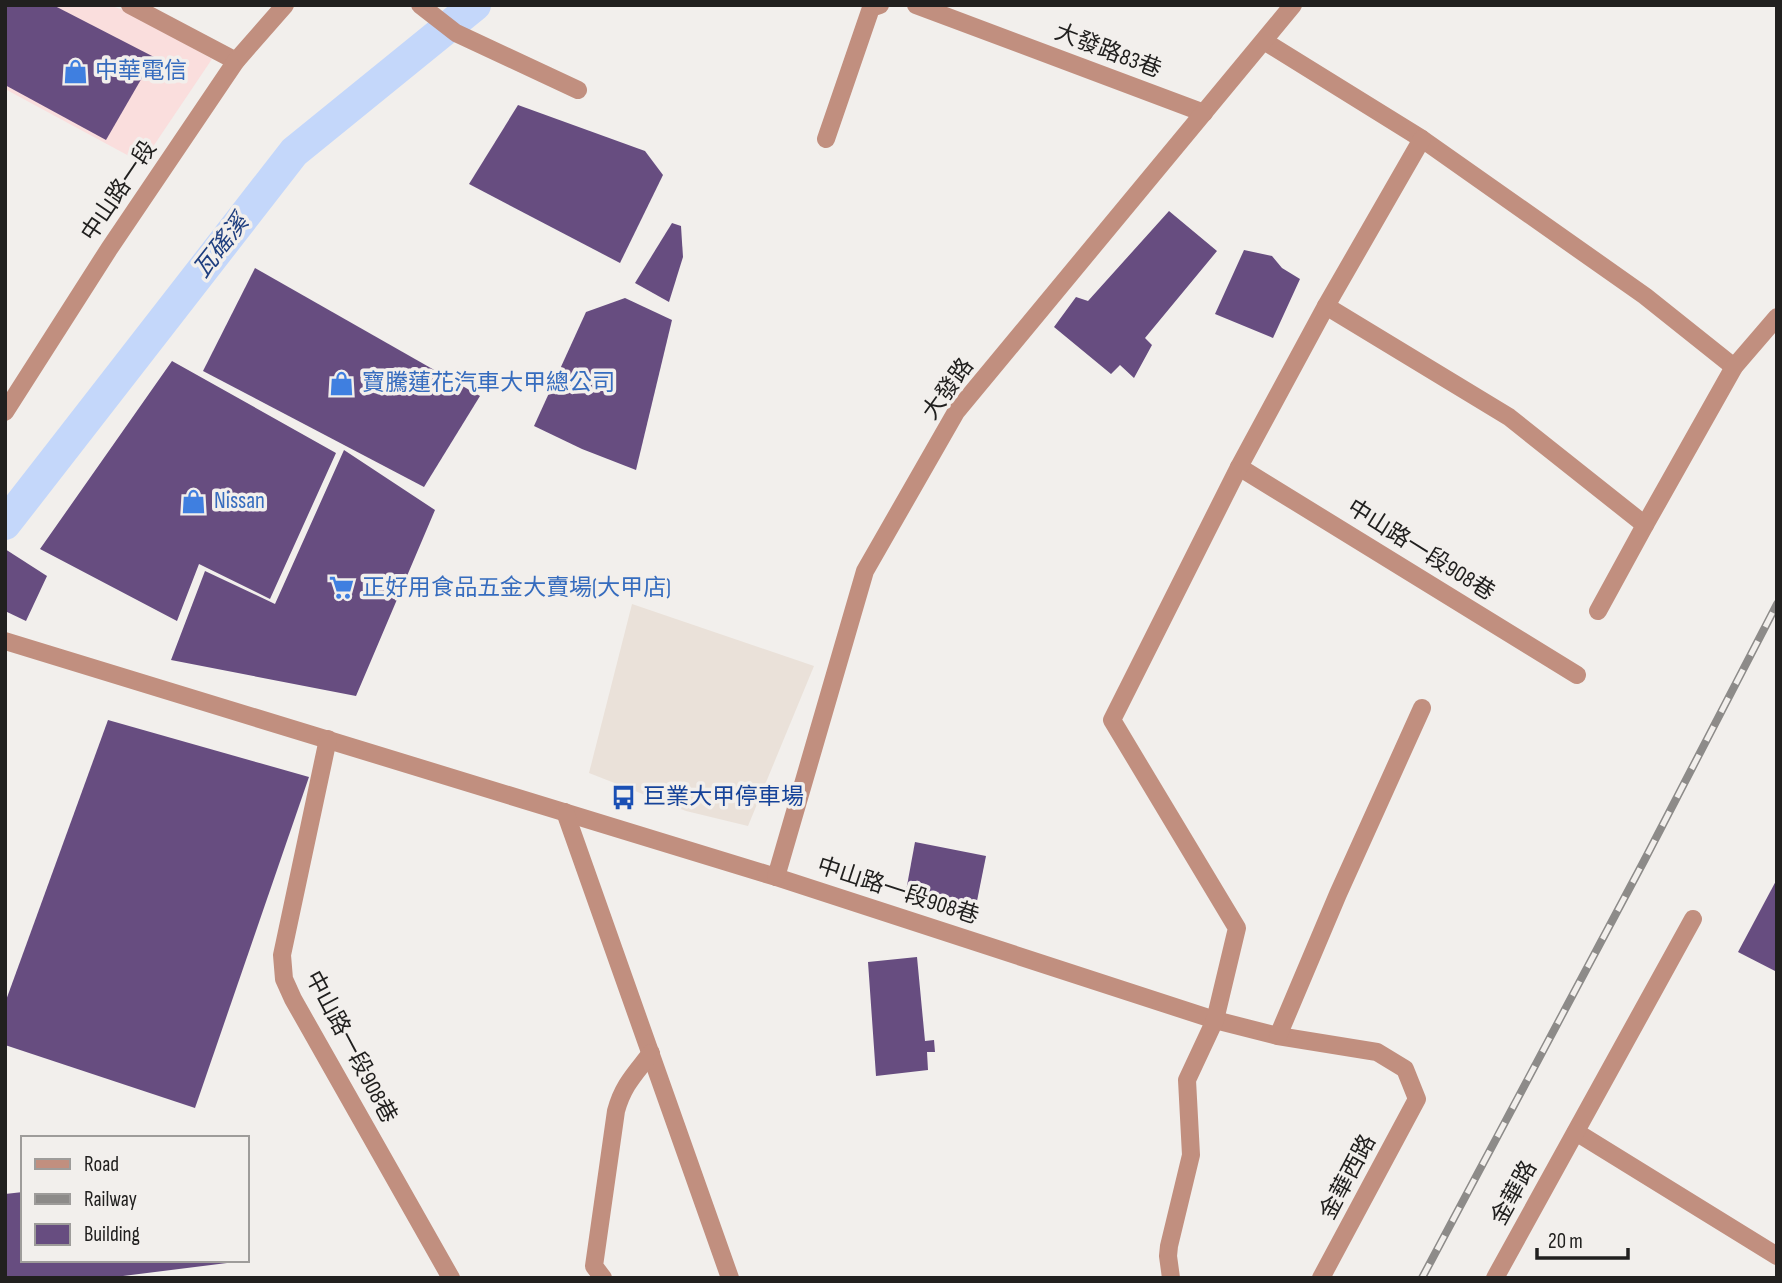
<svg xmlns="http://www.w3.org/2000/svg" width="1782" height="1283" font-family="'Sofia Sans Condensed','Noto Sans TC',sans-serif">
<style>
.commercial{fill:#fadedd}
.built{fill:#eae1d9}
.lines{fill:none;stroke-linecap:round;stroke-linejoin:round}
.canal{stroke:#c4d7fa;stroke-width:32}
.building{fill:#674d80}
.minor{stroke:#c18f7f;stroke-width:18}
.rail-casing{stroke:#8d8b89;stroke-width:8}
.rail{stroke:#f2efec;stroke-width:5;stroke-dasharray:16;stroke-linecap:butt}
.labels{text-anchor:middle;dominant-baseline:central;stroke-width:7;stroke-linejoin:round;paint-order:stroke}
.street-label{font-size:23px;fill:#21201f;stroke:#f2efec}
.shop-label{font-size:23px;fill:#366cbe;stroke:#f2efec;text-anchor:start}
.transit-label{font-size:23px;fill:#164399;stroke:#f2efec;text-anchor:start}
.water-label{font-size:24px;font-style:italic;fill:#1e3e7f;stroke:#f2efec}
</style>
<rect width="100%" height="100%" fill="#f2efec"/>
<polygon class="commercial" points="5,5 109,5 132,13 212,59 142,163 5,89"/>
<polygon class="built" points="632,604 814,666 748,826 686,811 589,773"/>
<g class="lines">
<polyline class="canal" points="5,524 294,152 475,5"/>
</g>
<g class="building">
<polygon points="5,5 53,5 154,57 106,140 5,85"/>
<polygon points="518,105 645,151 663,175 620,263 469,184"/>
<polygon points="1169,211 1217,251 1145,338 1152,345 1134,378 1120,365 1111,374 1054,327 1076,297 1088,301"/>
<polygon points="672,223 681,226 683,257 669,302 635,283"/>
<polygon points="1244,250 1272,256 1282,268 1300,279 1273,338 1215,314"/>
<polygon points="255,268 480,396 424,487 203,371"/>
<polygon points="625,298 672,320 636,470 582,449 534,426 586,312"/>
<polygon points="172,361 336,453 270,599 199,564 177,621 40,549"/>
<polygon points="344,450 435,510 356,696 171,660 205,571 275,604"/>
<polygon points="5,549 47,576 26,621 5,611"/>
<polygon points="108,720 309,777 195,1108 5,1045 5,1003"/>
<polygon points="915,842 986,856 974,916 904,902"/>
<polygon points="1777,879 1777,972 1738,952"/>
<polygon points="917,957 925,1041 934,1040 935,1052 927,1052 928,1070 876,1076 868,962"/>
<polygon points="23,1192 23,1260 235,1260 235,1262 107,1278 5,1278 5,1194"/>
</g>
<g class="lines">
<g class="minor">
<polyline points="130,5 236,61"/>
<polyline points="420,5 456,33 578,90"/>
<polyline points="916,5 1204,113"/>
<polyline points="1264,41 1422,139 1645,296 1734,367"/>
<polyline points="826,139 871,8 880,5"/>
<polyline points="1326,306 1509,417 1645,525"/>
<polyline points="5,412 109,249 236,61 285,5"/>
<polyline points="1239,467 1577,675"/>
<polyline points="1598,611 1645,525 1734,367 1777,317"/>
<polyline points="5,641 776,877 1215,1020 1278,1036 1377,1052 1405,1069 1417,1099 1321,1278"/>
<polyline points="328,739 282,955 284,979 293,999 451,1278"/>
<polyline points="565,812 730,1278"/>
<polyline points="776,877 865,571 956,412 1293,5"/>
<polyline points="1278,1036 1338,894 1422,708"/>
<polyline points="1576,1132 1777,1256"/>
<path d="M603,1278L594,1266L616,1111C623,1085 635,1074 651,1053"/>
<polyline points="1171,1278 1168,1256 1169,1246 1191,1155 1187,1080 1215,1020 1237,928 1112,720 1239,467 1326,306 1422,139"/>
<polyline points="1495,1278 1693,919"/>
</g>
<defs>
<polyline id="rail" points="1422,1278 1644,861 1777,604"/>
</defs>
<use href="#rail" class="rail-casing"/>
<use href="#rail" class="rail"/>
</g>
<defs>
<symbol id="shop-bare" viewBox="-9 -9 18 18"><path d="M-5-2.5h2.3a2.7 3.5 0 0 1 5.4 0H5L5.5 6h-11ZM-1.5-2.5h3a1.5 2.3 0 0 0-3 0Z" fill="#3f7fe0" stroke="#f2efec" stroke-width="2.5" paint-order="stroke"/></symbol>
<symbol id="supermarket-bare" viewBox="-9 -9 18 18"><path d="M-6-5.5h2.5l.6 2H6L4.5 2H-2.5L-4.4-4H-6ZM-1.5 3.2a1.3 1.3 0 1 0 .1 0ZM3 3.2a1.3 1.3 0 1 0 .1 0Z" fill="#3f7fe0" stroke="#f2efec" stroke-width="2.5" paint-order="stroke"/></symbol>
<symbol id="bus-bare" viewBox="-9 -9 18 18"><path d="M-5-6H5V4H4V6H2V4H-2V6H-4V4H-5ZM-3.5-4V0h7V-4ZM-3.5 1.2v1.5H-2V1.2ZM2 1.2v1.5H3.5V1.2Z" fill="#1a4fb4" stroke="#f2efec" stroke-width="2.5" paint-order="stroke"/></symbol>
</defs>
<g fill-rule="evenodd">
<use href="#shop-bare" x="58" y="54" width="35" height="35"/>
<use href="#shop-bare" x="324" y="366" width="35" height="35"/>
<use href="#shop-bare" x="176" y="484" width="35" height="35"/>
<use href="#supermarket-bare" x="324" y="570" width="35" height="35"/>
<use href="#bus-bare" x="606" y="780" width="35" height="35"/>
</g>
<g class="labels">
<g class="street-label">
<text transform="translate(1108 51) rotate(21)">大發路83巷</text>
<text transform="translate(119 191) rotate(-56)">中山路一段</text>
<text transform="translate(948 389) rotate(-54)">大發路</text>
<text transform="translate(1421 550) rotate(32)">中山路一段908巷</text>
<text transform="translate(898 891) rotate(18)">中山路一段908巷</text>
<text transform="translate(351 1047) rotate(62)">中山路一段908巷</text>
<text transform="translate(1348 1177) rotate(-62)">金華西路</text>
<text transform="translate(1514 1193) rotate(-61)">金華路</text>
</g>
<g class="shop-label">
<text x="95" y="71">中華電信</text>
<text x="362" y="383">寶騰蓮花汽車大甲總公司</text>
<text x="214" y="501">Nissan</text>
<text x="362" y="588">正好用食品五金大賣場(大甲店)</text>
</g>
<g class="transit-label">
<text x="643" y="797">巨業大甲停車場</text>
</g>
<g class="water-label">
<text transform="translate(221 246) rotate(-52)">瓦磘溪</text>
</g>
</g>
<rect width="1782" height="1283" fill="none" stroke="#21201f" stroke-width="14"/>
<rect x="21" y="1136" width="228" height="126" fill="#f2efec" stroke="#9e9c9a" stroke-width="2"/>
<rect x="35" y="1159" width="35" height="10" fill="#c18f7f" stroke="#9e9c9a" stroke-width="2"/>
<text x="84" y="1171" font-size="21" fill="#21201f">Road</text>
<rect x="35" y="1194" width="35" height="10" fill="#8d8b89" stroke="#9e9c9a" stroke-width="2"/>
<text x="84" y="1206" font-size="21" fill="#21201f">Railway</text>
<rect x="35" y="1224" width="35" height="21" fill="#674d80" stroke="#9e9c9a" stroke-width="2"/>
<text x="84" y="1241" font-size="21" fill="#21201f">Building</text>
<path d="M1537 1248v10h91v-10" fill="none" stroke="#21201f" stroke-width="3.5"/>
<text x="1548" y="1248" font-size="21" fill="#21201f" stroke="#f2efec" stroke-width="5" paint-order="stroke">20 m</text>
</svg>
